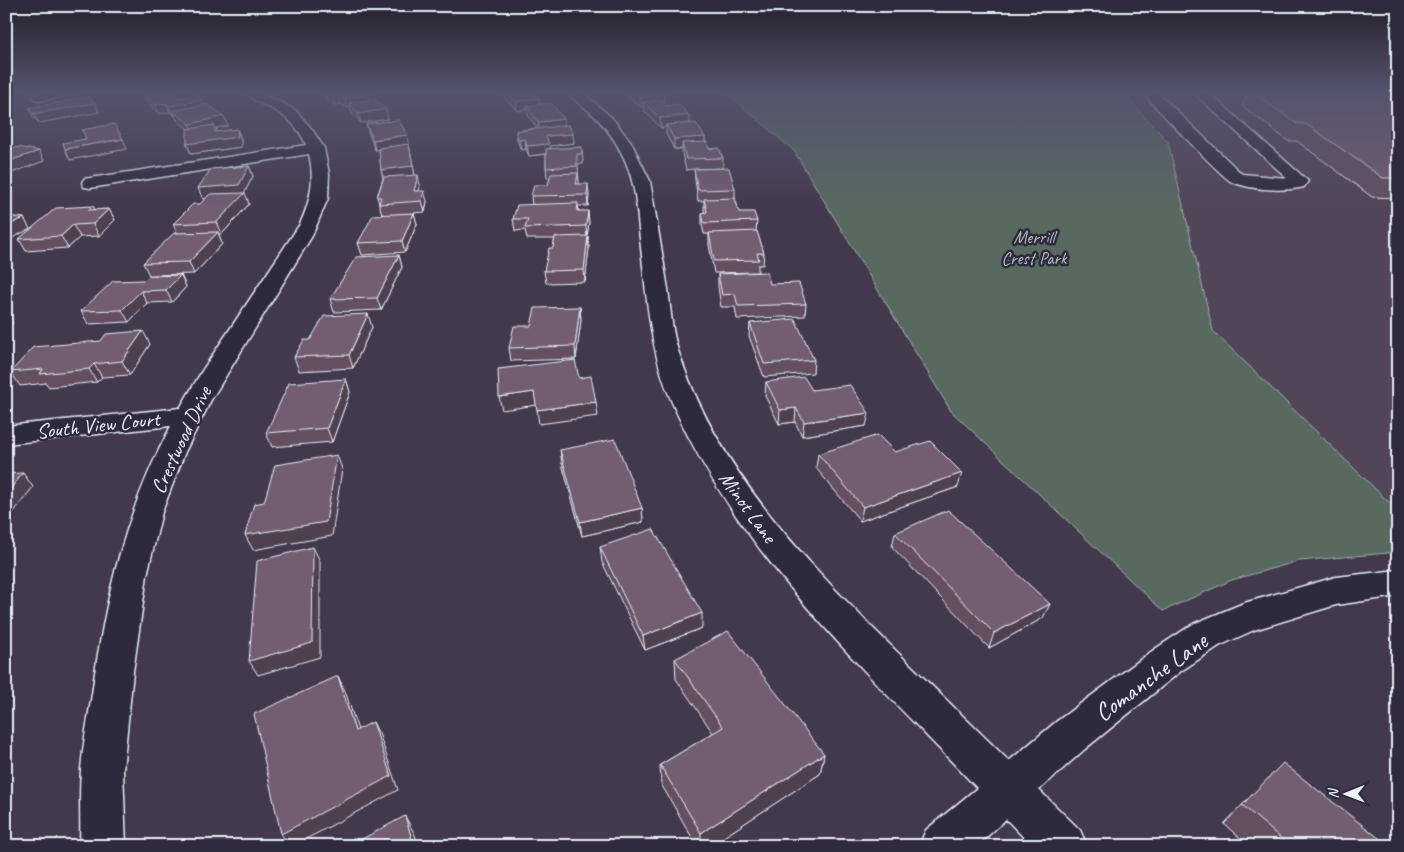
<svg xmlns="http://www.w3.org/2000/svg" width="1404" height="852" font-family="Caveat,sans-serif">
<style>
.built{fill:#514458}
.green{fill:#596960;stroke:#a0adac}
.lines{fill:none;stroke-linecap:round;stroke-linejoin:round}
.minor-casing{stroke:#e8f1f8;stroke-width:3}
.minor{fill:#2f2a3d;fill-rule:evenodd}
.wall{fill:#635061;stroke:#e8f1f8}
.shaded-wall{fill:#50414f;stroke:#e8f1f8}
.building{fill:#735d71;stroke:#e8f1f8}
.labels{text-anchor:middle;dominant-baseline:central;stroke-width:5;stroke-linejoin:round;paint-order:stroke}
.far-park-label{font-size:18px;fill:#afbbbb;stroke:#2f2a3d}
.street-label{font-size:21px;fill:#e8f1f8;stroke:#2f2a3d}
.near-street-label{font-size:25px;fill:#e8f1f8;stroke:#2f2a3d}
</style>
<rect width="100%" height="100%" fill="#43394d"/>
<filter id="ink" filterUnits="userSpaceOnUse"><feTurbulence type="fractalNoise" baseFrequency=".02" numOctaves="2"/><feDisplacementMap in="SourceGraphic" scale="10" xChannelSelector="R" yChannelSelector="G"/><feConvolveMatrix kernelMatrix="1 2 1 2 8 2 1 2 1" color-interpolation-filters="sRGB"/></filter>
<g filter="url(#ink)">
<polygon class="built" points="1122,92 1398,92 1398,511 1213,331 1168,142"/>
<polygon class="green" points="726,92 1122,92 1168,142 1213,331 1398,511 1398,552 1299,561 1232,580 1163,611 951,411 794,151"/>
<g class="lines">
<defs>
<g id="minor">
<polygon points="45,92 73,92 71,95 39,101 32,97 34,94"/>
<path d="M245,92H260L286,105L296,111L311,128L324,148L329,174L328,198L312,236L211,400L185,452L162,512L147,575L133,672L123,770L126,846H80C81,820 79,795 81,770C83,744 88,719 92,694C105,598 125,512 171,426L6,444V426L180,408L202,371L300,224C311,200 315,179 309,154L90,188L84,187L82,183L84,179L90,178L306,145C300,129 287,116 272,109C262,104 252,100 245,92Z"/>
<path d="M567,92H582L612,118L631,142L650,181C656,217 662,253 668,289C671,312 672,335 680,356C719,472 805,561 890,645C929,683 969,722 1009,761L1057,721L1155,649L1193,624L1244,603L1336,577L1398,570V596L1336,605L1254,630L1219,646L1181,671L1085,749L1039,790L1080,830L1087,846H1032L1006,819L977,846H919L926,830L977,788C866,671 741,556 674,407C649,351 647,298 640,239C637,210 636,181 622,154C614,138 603,123 589,111C582,105 573,99 567,92Z"/>
<path d="M1143,92H1157L1242,174L1287,178L1193,92H1208L1308,181L1304,187C1283,192 1252,190 1232,182C1224,179 1151,103 1143,92Z"/>
</g>
</defs>
<use href="#minor" class="minor-casing"/>
<use href="#minor" class="minor"/>
</g>
<g class="wall">
<polygon points="152,92 177,92 172,93 178,98 203,105 228,126 216,128 217,132 237,129 241,139 241,147 191,154 187,144 188,129 177,120 175,115 173,115 170,112 159,114 150,105 146,96 154,94"/>
<polygon points="324,92 368,92 370,99 388,119 361,123 351,112 350,107 347,108 341,104 335,105 327,100"/>
<polygon points="502,92 532,92 539,98 540,104 564,119 564,126 573,134 574,143 550,146 550,149 582,147 583,164 578,164 579,184 589,194 588,206 578,206 579,211 589,222 587,236 589,248 585,282 546,283 544,271 553,248 555,239 527,239 525,230 515,231 513,219 532,204 531,196 548,185 550,178 547,178 546,168 546,154 529,156 526,149 521,150 517,140 516,131 537,128 528,115 527,109 517,111 503,96"/>
<polygon points="621,92 660,92 664,94 664,103 689,123 705,137 705,142 709,149 723,158 723,168 696,169 735,189 735,198 739,212 757,221 756,231 764,253 763,265 758,265 758,272 714,273 709,245 709,234 704,234 702,224 702,213 704,213 704,201 698,201 695,180 694,169 686,170 682,153 682,149 674,149 666,134 666,127 661,128 644,111 644,106 641,107"/>
<polygon points="1248,92 1389,92 1398,96 1398,198 1372,197 1297,141 1288,141 1242,106"/>
<polygon points="95,103 99,112 39,123 33,117 29,108"/>
<polygon points="366,124 407,135 415,175 420,185 419,191 427,201 425,212 414,213 417,224 405,252 362,255 358,243 382,214 377,197 383,178 381,170 379,149 375,150 369,134"/>
<polygon points="249,166 253,176 244,193 249,204 222,234 218,234 222,244 194,274 149,275 143,263 177,233 173,224 200,204 205,199 203,199 198,188"/>
<polygon points="93,206 95,210 109,209 115,220 99,236 80,237 68,248 26,251 19,239"/>
<polygon points="399,255 402,267 381,310 334,312 330,299"/>
<polygon points="718,274 770,284 806,304 805,316 737,319 735,307 721,307 718,286"/>
<polygon points="181,275 186,287 172,302 147,303 129,322 88,324 81,311 144,280"/>
<polygon points="580,307 581,320 576,359 511,361 509,348 531,326"/>
<polygon points="750,323 814,360 813,373 764,377 749,336"/>
<polygon points="372,327 353,368 299,371 294,357 310,340"/>
<polygon points="150,344 130,375 102,377 97,382 49,387 46,383 20,386 11,372"/>
<polygon points="346,379 350,392 332,442 272,447 266,433"/>
<polygon points="766,382 812,390 866,426 802,436 795,422 779,424 765,396"/>
<polygon points="560,450 642,508 643,522 582,536 562,464"/>
<polygon points="895,452 958,487 860,521 816,468 818,454"/>
<polygon points="895,533 1043,618 989,648 892,547"/>
<polygon points="600,547 702,628 645,650 602,562"/>
<polygon points="675,659 824,754 820,774 710,846 697,846 661,784 660,765 713,733 676,679"/>
<polygon points="1242,805 1389,846 1249,846 1224,824"/>
</g>
<g class="shaded-wall">
<polygon points="154,92 177,92 155,96"/>
<polygon points="360,92 368,92 371,103 349,103 350,107 347,108 345,99"/>
<polygon points="664,94 664,103 643,102 644,106 641,107 641,98"/>
<polygon points="338,95 341,104 335,105 333,96"/>
<polygon points="539,98 540,107 527,106 527,109 517,111 516,102"/>
<polygon points="201,100 205,109 173,111 175,115 173,115 169,106"/>
<polygon points="95,103 99,112 39,123 34,114"/>
<polygon points="166,103 170,112 159,114 156,105"/>
<polygon points="386,109 388,119 361,123 358,114"/>
<polygon points="689,115 690,124 666,125 666,127 661,128 660,118"/>
<polygon points="224,116 228,126 216,128 218,135 237,129 241,139 241,147 191,154 187,144 194,133 190,124"/>
<polygon points="564,119 565,128 540,132 538,122"/>
<polygon points="573,134 574,143 550,146 551,153 529,156 527,146 546,136"/>
<polygon points="407,135 415,176 384,180 381,170 409,145 375,150 373,140"/>
<polygon points="705,137 705,147 682,143 682,149 674,149 674,139"/>
<polygon points="123,139 127,149 70,160 65,149"/>
<polygon points="525,139 526,149 521,150 519,140"/>
<polygon points="39,151 44,161 6,175 6,162"/>
<polygon points="249,166 253,176 244,194 245,193 249,204 222,234 217,222 242,195 203,199 198,188"/>
<polygon points="578,173 579,184 576,184"/>
<polygon points="418,175 420,185 416,202 414,191"/>
<polygon points="588,184 589,194 588,206 587,195"/>
<polygon points="424,191 427,201 425,212 422,201"/>
<polygon points="93,206 99,217 88,210"/>
<polygon points="109,209 115,220 99,236 93,224"/>
<polygon points="588,211 589,222 587,238 586,226"/>
<polygon points="414,213 417,224 405,252 402,241"/>
<polygon points="24,218 30,229 6,241 6,226"/>
<polygon points="73,225 80,237 68,248 61,236"/>
<polygon points="218,232 222,244 194,274 189,262"/>
<polygon points="588,236 589,248 585,282 584,270"/>
<polygon points="399,255 402,267 381,310 377,298"/>
<polygon points="181,275 186,287 172,302 166,290"/>
<polygon points="141,291 147,303 129,322 122,310"/>
<polygon points="580,307 581,320 576,359 575,346"/>
<polygon points="6,312 13,323 6,328"/>
<polygon points="368,314 372,327 353,368 349,355"/>
<polygon points="143,331 150,344 130,375 122,361"/>
<polygon points="94,364 102,377 97,382 89,369"/>
<polygon points="346,379 350,392 332,442 327,428"/>
<polygon points="534,392 537,405 502,410 499,397"/>
<polygon points="596,402 598,416 539,424 537,410"/>
<polygon points="796,408 795,422 779,424 780,410"/>
<polygon points="869,413 866,426 802,436 804,422"/>
<polygon points="337,455 342,469 332,536 253,550 245,535"/>
<polygon points="23,473 33,487 6,522 6,494"/>
<polygon points="962,473 958,487 860,521 863,507"/>
<polygon points="642,508 643,522 582,536 580,522"/>
<polygon points="313,547 320,561 320,657 258,675 249,661"/>
<polygon points="1050,604 1043,618 989,648 994,633"/>
<polygon points="702,613 702,628 645,650 643,636"/>
<polygon points="338,676 345,691 363,745 355,731"/>
<polygon points="373,722 380,736 398,790 293,846 290,846 281,834"/>
<polygon points="824,754 820,774 710,846 701,846 701,833"/>
<polygon points="405,816 415,835 418,846 414,846"/>
</g>
<g class="building">
<polygon points="168,92 171,92 178,98 196,95 201,100 169,106 166,103 156,105 146,96"/>
<polygon points="326,92 365,92 368,94 345,99 338,95 333,96"/>
<polygon points="506,92 532,92 539,98 516,102"/>
<polygon points="633,92 660,92 664,94 641,98"/>
<polygon points="1252,92 1389,92 1398,96 1398,178 1383,178 1306,124 1296,123"/>
<polygon points="88,97 95,103 34,114 29,108"/>
<polygon points="375,99 386,109 358,114 349,103"/>
<polygon points="661,100 667,106 678,104 689,115 660,118 643,102"/>
<polygon points="551,103 564,119 538,122 527,106"/>
<polygon points="207,104 224,116 190,124 173,111"/>
<polygon points="399,120 407,135 373,140 366,124"/>
<polygon points="696,123 705,137 674,139 666,125"/>
<polygon points="114,124 123,139 65,149 63,143 86,139 82,130"/>
<polygon points="214,125 215,132 237,129 238,137 187,144 187,129"/>
<polygon points="569,125 573,134 546,136 549,144 527,146 525,139 519,140 516,131"/>
<polygon points="707,142 709,149 719,148 723,158 686,159 682,143"/>
<polygon points="409,144 413,166 381,170 379,148"/>
<polygon points="18,147 39,151 6,162 6,151"/>
<polygon points="582,147 582,154 577,154 577,166 546,168 546,149"/>
<polygon points="249,166 239,185 198,188 211,169"/>
<polygon points="729,168 735,189 698,190 694,169"/>
<polygon points="578,173 576,184 588,184 587,195 531,196 534,185 548,185 551,174"/>
<polygon points="418,175 414,191 424,191 422,201 379,204 381,197 377,197 384,177"/>
<polygon points="245,193 217,222 173,224 193,204 200,204 210,194"/>
<polygon points="735,198 739,212 754,212 757,221 704,223 702,213 707,212 704,199"/>
<polygon points="578,203 577,211 588,211 586,226 525,228 528,219 513,219 517,205"/>
<polygon points="93,206 88,210 109,209 93,224 73,225 61,236 19,239 56,208"/>
<polygon points="414,213 402,241 358,243 373,215"/>
<polygon points="6,216 24,218 6,226"/>
<polygon points="757,231 764,253 757,253 759,260 714,261 709,233"/>
<polygon points="218,232 189,262 143,263 174,233"/>
<polygon points="588,236 584,270 544,271 549,248 553,248 555,237"/>
<polygon points="399,255 377,298 330,299 356,257"/>
<polygon points="767,272 770,284 799,283 806,304 738,306 735,294 722,295 718,274"/>
<polygon points="181,275 166,290 141,291 122,310 81,311 113,281 144,280 148,276"/>
<polygon points="580,307 575,346 509,348 514,326 531,326 535,308"/>
<polygon points="368,314 349,355 294,357 304,340 310,340 324,316"/>
<polygon points="795,319 814,360 764,364 750,323"/>
<polygon points="143,331 122,361 94,364 89,369 40,374 43,369 11,372 33,347 101,341 106,334"/>
<polygon points="575,360 579,378 591,376 596,402 537,410 534,392 499,397 498,369"/>
<polygon points="804,377 812,390 850,385 869,413 804,422 796,408 780,410 766,382"/>
<polygon points="346,379 327,428 266,433 289,383"/>
<polygon points="878,435 895,452 930,441 962,473 863,507 818,454"/>
<polygon points="615,439 642,508 580,522 560,450"/>
<polygon points="337,455 326,522 245,535 254,504 264,502 275,465"/>
<polygon points="23,473 6,494 6,474"/>
<polygon points="948,510 1050,604 994,633 895,533"/>
<polygon points="653,529 702,613 643,636 600,547"/>
<polygon points="313,547 312,643 249,661 257,561"/>
<polygon points="728,631 824,754 701,833 660,765 723,727 675,659"/>
<polygon points="338,676 355,731 373,722 391,776 281,834 254,714"/>
<polygon points="1283,763 1389,846 1290,846 1242,805"/>
<polygon points="405,816 414,846 349,846"/>
</g>
</g>
<linearGradient id="sky" x2="0" y2="1"><stop stop-color="#251f2a"/><stop offset="0.44" stop-color="#55546d"/><stop offset="1" stop-color="#55546d" stop-opacity="0"/></linearGradient>
<rect width="1404" height="211" fill="url(#sky)"/>
<g class="labels">
<g class="far-park-label">
<text x="1034" y="237">Merrill<tspan x="1034" dy="21">Crest Park</tspan></text>
</g>
<g class="street-label">
<text transform="translate(98 425) rotate(-6)">South View Court</text>
<text transform="translate(181 440) rotate(-65)">Crestwood Drive</text>
<text transform="translate(748 507) rotate(54)">Minot Lane</text>
</g>
<g class="near-street-label">
<text transform="translate(1151 677) rotate(-36)">Comanche Lane</text>
</g>
</g>
<rect width="1404" height="852" fill="none" stroke="#2f2a3d" stroke-width="25"/>
<rect x="12" y="12" width="1379" height="827" fill="none" stroke="#e8f1f8" stroke-width="2" filter="url(#ink)"/>
<g transform="translate(1346 794) rotate(269)" stroke="#2f2a3d" stroke-width="4" paint-order="stroke">
<path d="M0-4L9 19L0 12L-9 19Z" fill="#e8f1f8"/>
<text y="-8" font-size="14" font-weight="bold" text-anchor="middle" fill="#e8f1f8">N</text>
</g>
</svg>
